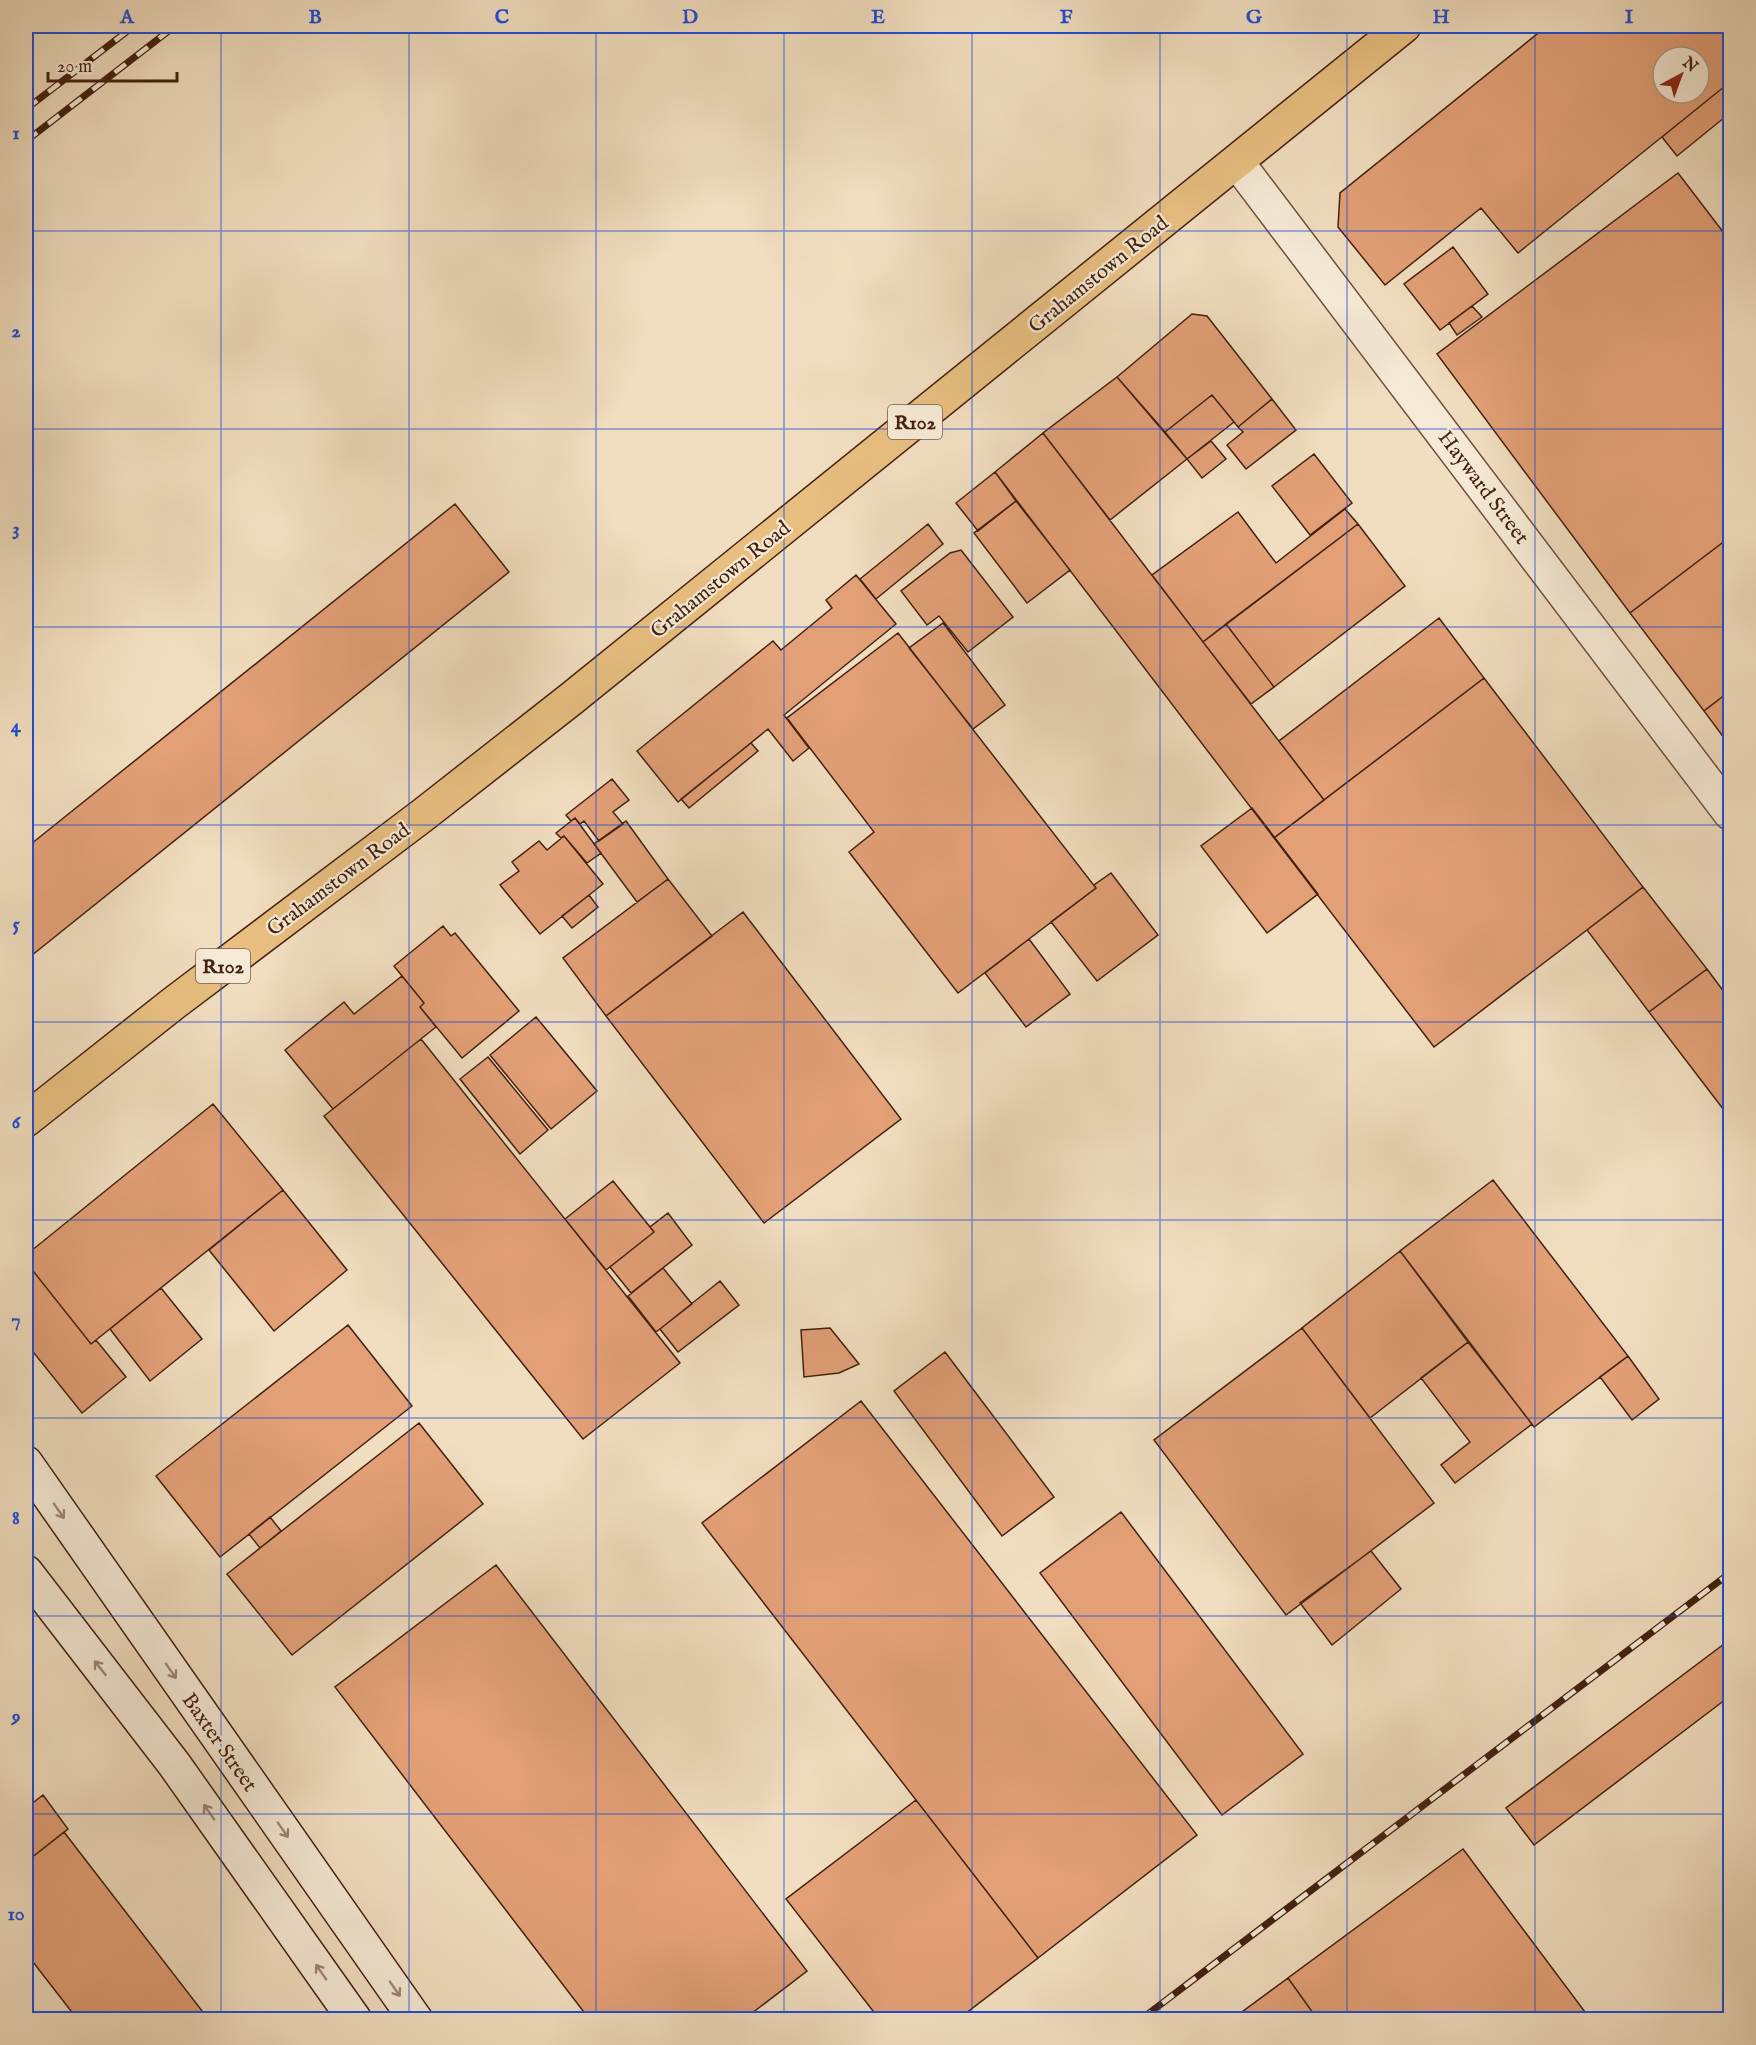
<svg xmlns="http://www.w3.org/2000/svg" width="1756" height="2045" font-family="'IM FELL English',serif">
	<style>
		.building { fill: #e3a077; stroke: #422110; stroke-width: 1.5; fill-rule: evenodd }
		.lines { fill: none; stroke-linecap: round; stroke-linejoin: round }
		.minor-casing { stroke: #6e503c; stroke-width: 36 }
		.secondary-casing { stroke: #422110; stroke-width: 36 }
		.primary-casing { stroke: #422110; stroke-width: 36 }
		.minor { stroke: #f6ead6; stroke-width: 33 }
		.secondary { stroke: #f6ead6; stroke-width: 33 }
		.primary { stroke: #e8bf80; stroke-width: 33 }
		.rail-casing { stroke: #422110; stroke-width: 7 }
		.rail { stroke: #f6ead6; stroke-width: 4.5; stroke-dasharray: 14; stroke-linecap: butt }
		.oneway { stroke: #9c8673 }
		.grid { fill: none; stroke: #1d4ed8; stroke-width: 1.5; stroke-opacity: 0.55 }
		.labels { text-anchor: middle; stroke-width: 4.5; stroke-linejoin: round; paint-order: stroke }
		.shield { fill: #f6ead6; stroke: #785d4b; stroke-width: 1.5 }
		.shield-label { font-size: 20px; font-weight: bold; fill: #422110 }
		.street-label { font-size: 21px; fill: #422110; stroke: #f6ead6 }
		.neatline { fill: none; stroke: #1d4ed8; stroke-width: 2 }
		.grid-label { font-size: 20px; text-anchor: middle; font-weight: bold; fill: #1d4ed8 }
	</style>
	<rect width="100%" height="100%" fill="#f1dec0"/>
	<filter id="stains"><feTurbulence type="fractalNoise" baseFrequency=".00333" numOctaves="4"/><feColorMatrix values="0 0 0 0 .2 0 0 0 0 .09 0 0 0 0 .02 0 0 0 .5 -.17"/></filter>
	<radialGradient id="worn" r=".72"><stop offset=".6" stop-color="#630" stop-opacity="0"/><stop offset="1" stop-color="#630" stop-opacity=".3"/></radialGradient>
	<path class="building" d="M1547 26H1730V82L1518 253 1481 208 1385 285 1338 227 1340 193ZM1663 57H1699V93H1663Z
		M1730 82V113L1677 156 1662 137Z
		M1678 173 1730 241V537L1630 613 1437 354Z
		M1453 247 1488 294 1440 330 1404 284Z
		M1472 306 1482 317 1457 335 1449 323Z
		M1192 314 1207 316 1272 399 1238 427 1212 395 1165 432 1117 377Z
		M1117 377 1187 459 1110 520 1043 433Z
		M1212 395 1234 422 1187 459 1165 432Z
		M1272 399 1296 430 1246 469 1227 445 1243 432 1238 427Z
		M1043 433 1324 800 1274 838 995 472Z
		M1211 441 1226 459 1202 478 1187 459Z
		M1314 454 1352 503 1310 535 1272 486Z
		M995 472 1016 501 978 531 956 503Z
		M1016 501 1070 570 1027 603 974 533Z
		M455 504 509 572 26 960V848Z
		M1345 509 1358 524 1203 642 1152 575 1238 512 1276 563Z
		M928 524 943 544 876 599 860 579Z
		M1358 524 1405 586 1274 687 1226 624Z
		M1730 537V691L1704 711 1630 613Z
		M961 550 1013 617 968 652 939 616 927 625 901 591 950 553Z
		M856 575 896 624 784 715 809 748 793 761 768 729 678 802 637 751 773 641 781 650 832 608 826 600Z
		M1439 618 1484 678 1324 800 1279 741Z
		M943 623 1005 705 973 729 909 648Z
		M1226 624 1274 687 1251 704 1203 642Z
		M898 633 1096 888 958 993 849 852 874 832 787 718Z
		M1484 678 1643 887 1434 1047 1274 838Z
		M1730 691V746L1704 711Z
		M751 743 758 751 689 808 681 799Z
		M612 779 629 800 613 812 623 824 599 841 584 821 580 824 575 818 571 821 566 815Z
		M1252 808 1318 894 1267 933 1201 846Z
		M575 818 601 853 587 863 564 836 561 838 556 833Z
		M626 821 668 879 637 902 594 844Z
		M564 836 603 884 540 934 500 885 519 871 512 862 539 841 547 850Z
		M1111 873 1158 935 1097 981 1051 922 1096 888 1094 885Z
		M668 879 712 936 606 1016 563 958Z
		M1643 887 1707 969 1649 1012 1587 930Z
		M589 895 598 907 572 928 562 916Z
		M743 912 901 1119 764 1223 606 1016Z
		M443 926 451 936 455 933 519 1011 462 1058 420 1007 424 1003 394 966Z
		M1029 939 1070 994 1026 1027 985 973Z
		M1707 969 1730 1000V1118L1649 1012Z
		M402 976 424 1003 420 1007 436 1027 333 1109 285 1050 344 1002 354 1014Z
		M536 1017 597 1091 551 1129 490 1055Z
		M421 1039 680 1363 583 1439 324 1116Z
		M488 1057 548 1130 520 1154 460 1079Z
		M213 1104 283 1190 91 1344 26 1262V1255Z
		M1493 1180 1628 1356 1534 1427 1400 1251Z
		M613 1181 654 1232 606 1270 565 1219Z
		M283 1190 347 1270 274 1331 209 1250Z
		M668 1213 692 1245 631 1293 610 1267 654 1232 650 1227Z
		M1400 1251 1468 1342 1370 1418 1302 1328Z
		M26 1262 91 1344 96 1340 126 1377 82 1413 26 1343Z
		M663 1268 692 1304 656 1332 628 1296Z
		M720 1281 739 1305 678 1352 660 1329Z
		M161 1288 202 1339 150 1381 110 1329Z
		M348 1325 412 1406 220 1557 156 1476Z
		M830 1328 859 1364 839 1373 804 1377 801 1330Z
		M1302 1328 1434 1503 1286 1615 1154 1440Z
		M1468 1342 1532 1424 1455 1483 1441 1465 1470 1442 1421 1378Z
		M945 1352 1054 1497 1002 1536 894 1391Z
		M1628 1356 1659 1399 1632 1420 1600 1377Z
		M861 1401 1197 1835 1038 1958 702 1523Z
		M419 1423 483 1504 292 1655 227 1574Z
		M1121 1512 1303 1754 1222 1815 1040 1573Z
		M270 1517 281 1531 260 1548 249 1534Z
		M1371 1551 1401 1589 1332 1645 1300 1603Z
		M496 1565 807 1971 743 2020H590L335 1687Z
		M1724 1644 1730 1652V1696L1534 1845 1506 1808Z
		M43 1795 68 1829 26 1862V1808Z
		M916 1800 1038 1958 957 2020H880L786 1899Z
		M64 1832 209 2020H78L26 1953V1862Z
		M1463 1849 1591 2020H1318L1288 1978Z
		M1288 1978 1318 2020H1231Z"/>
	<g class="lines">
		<g class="minor-casing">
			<path id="minor" d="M1237 162 1730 813"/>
		</g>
		<g class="secondary-casing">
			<path id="secondary" d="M26 1463 416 2020
				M26 1572 174 1764 355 2020"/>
		</g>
		<g class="primary-casing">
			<path id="primary" d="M26 1120 174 1003 423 815 571 699 1404 26"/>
		</g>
		<use href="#minor" class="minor"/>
		<use href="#secondary" class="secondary"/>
		<use href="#primary" class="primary"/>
		<g class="rail-casing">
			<path id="rail" d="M26 109 134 26
				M26 141 175 26
				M1140 2020 1730 1573"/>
		</g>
		<use href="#rail" class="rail"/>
	</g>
	<defs><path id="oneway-shaft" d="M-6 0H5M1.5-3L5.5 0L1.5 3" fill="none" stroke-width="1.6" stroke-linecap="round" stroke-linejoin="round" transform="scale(1.5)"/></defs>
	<g class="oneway">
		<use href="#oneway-shaft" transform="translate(59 1511) rotate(55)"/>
		<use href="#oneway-shaft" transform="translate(100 1668) rotate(-128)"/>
		<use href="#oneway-shaft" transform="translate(171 1671) rotate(55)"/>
		<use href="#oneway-shaft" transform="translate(209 1812) rotate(-125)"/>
		<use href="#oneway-shaft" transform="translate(283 1830) rotate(55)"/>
		<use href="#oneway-shaft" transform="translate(321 1972) rotate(-125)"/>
		<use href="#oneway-shaft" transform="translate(395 1989) rotate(55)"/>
	</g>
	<path class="grid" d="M221 26V2020M409 26V2020M596 26V2020M784 26V2020M972 26V2020M1160 26V2020M1347 26V2020M1535 26V2020M26 231H1730M26 429H1730M26 627H1730M26 825H1730M26 1022H1730M26 1220H1730M26 1418H1730M26 1616H1730M26 1814H1730"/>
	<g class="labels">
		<g class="shield">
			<rect x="888" y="405" width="54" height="34" rx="4.5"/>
			<rect x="196" y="949" width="54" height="34" rx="4.5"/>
		</g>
		<g class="shield-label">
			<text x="915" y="429">R102</text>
			<text x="223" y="973">R102</text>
		</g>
		<g class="street-label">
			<text transform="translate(1098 274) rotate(-39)" y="7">Grahamstown Road</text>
			<text transform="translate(1484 487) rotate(53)" y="7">Hayward Street</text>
			<text transform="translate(720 579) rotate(-39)" y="7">Grahamstown Road</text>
			<text transform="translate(338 879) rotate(-37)" y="7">Grahamstown Road</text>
			<text transform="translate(220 1742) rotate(55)" y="7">Baxter Street</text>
		</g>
	</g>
	<rect width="1756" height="2045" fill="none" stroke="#f1dec0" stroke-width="66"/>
	<g transform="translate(1681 75) rotate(41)"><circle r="28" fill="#f6ead6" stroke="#ae9a87" stroke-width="1.5"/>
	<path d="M0-4.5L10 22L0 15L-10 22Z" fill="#8f2418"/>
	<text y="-9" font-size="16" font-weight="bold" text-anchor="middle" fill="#422110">N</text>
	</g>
	<path d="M48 72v9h129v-9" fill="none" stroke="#422110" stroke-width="3"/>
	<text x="57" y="72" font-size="18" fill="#422110" stroke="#f6ead6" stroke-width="4.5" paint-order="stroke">20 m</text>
	<rect x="33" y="33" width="1690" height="1979" class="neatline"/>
	<g class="grid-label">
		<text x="127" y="23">A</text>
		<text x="315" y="23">B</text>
		<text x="502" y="23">C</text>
		<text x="690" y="23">D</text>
		<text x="878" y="23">E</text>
		<text x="1066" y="23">F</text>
		<text x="1254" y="23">G</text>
		<text x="1441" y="23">H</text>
		<text x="1629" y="23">I</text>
		<text x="16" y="139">1</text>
		<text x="16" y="337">2</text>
		<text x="16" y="535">3</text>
		<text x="16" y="732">4</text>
		<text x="16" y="930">5</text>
		<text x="16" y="1128">6</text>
		<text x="16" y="1326">7</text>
		<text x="16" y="1524">8</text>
		<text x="16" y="1722">9</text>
		<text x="16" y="1920">10</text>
	</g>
	<rect width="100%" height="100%" filter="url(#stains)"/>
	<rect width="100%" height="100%" fill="url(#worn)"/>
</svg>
